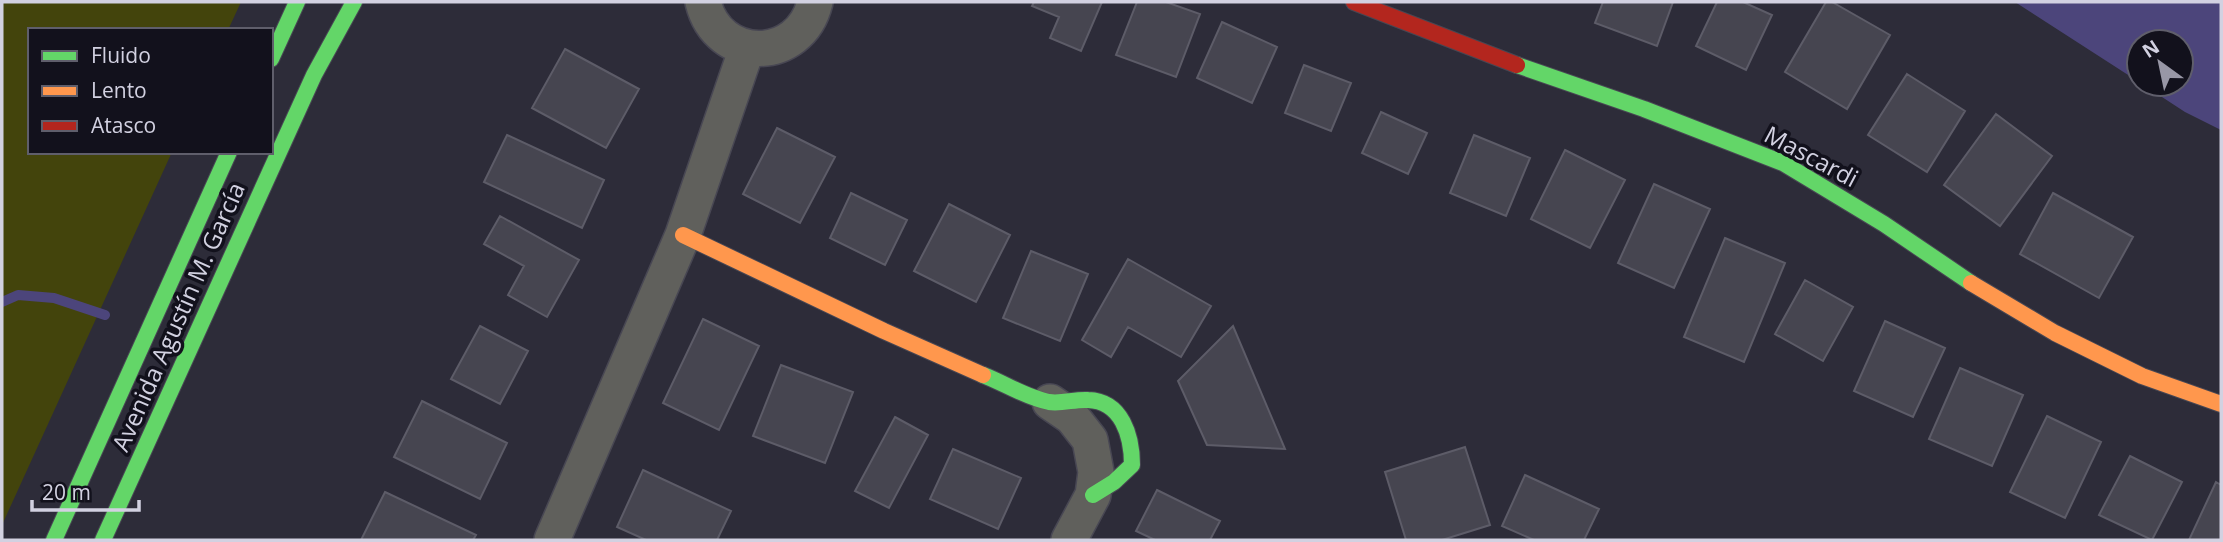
<svg xmlns="http://www.w3.org/2000/svg" width="2223" height="542" font-family="'Open Sans',sans-serif">
	<style>
		.green { fill: #43440c }
		.water { fill: #4c457b }
		.lines { fill: none; stroke-linecap: round; stroke-linejoin: round }
		.stream { stroke: #4c457b; stroke-width: 10 }
		.building { fill: #464550; stroke: #5d5c68; stroke-width: 2 }
		.street-casing { stroke: #484753; stroke-width: 38 }
		.fast-casing { stroke: #484753; stroke-width: 18 }
		.slow-casing { stroke: #484753; stroke-width: 18 }
		.jam-casing { stroke: #484753; stroke-width: 18 }
		.street { stroke: #60605c; stroke-width: 35 }
		.fast { stroke: #63d668; stroke-width: 16 }
		.slow { stroke: #ff974d; stroke-width: 16 }
		.jam { stroke: #b3261e; stroke-width: 16 }
		.labels { text-anchor: middle; stroke-width: 7; stroke-linejoin: round; paint-order: stroke }
		.street-label { font-size: 24px; fill: #d2d1e1; stroke: #12111c }
	</style>
	<rect width="100%" height="100%" fill="#2d2c39"/>
	<path class="green" d="M2 2H241L228 30H30V152H172L2 525Z"/>
	<path class="water" d="M2015 2H2221V130L2185 112 2142 84H2181V42H2139V82Z"/>
	<g class="lines">
		<path class="stream" d="M2 302 18 295 54 298 105 315"/>
	</g>
	<path class="building" d="M1034 2H1102L1081 51 1050 38 1059 17 1032 6Z
		M1137 2H1166L1200 14 1176 77 1116 55Z
		M1603 2H1673L1657 46 1595 23Z
		M1717 2H1743L1772 15 1746 70 1696 46Z
		M1826 2H1832L1890 35 1847 109 1785 72Z
		M1222 22 1277 47 1252 103 1197 78Z
		M565 49 639 89 606 148 532 108Z
		M1304 65 1351 83 1331 131 1285 113Z
		M1907 74 1965 111 1927 172 1868 135Z
		M1381 112 1427 133 1408 174 1362 153Z
		M1996 114 2052 156 2000 226 1944 185Z
		M777 128 835 157 800 223 743 194Z
		M507 135 604 180 582 228 484 182Z
		M1474 135 1530 158 1506 216 1450 193Z
		M1565 150 1625 180 1590 248 1531 219Z
		M1654 184 1710 209 1674 288 1618 263Z
		M851 193 907 220 885 265 830 238Z
		M2053 193 2133 237 2099 298 2020 254Z
		M949 204 1010 235 976 302 914 271Z
		M500 216 579 260 547 317 508 295 524 266 484 244Z
		M1725 238 1785 263 1744 362 1684 337Z
		M1031 251 1088 274 1060 341 1003 318Z
		M1128 259 1211 306 1181 357 1128 327 1111 357 1082 340Z
		M1805 280 1853 307 1823 361 1775 334Z
		M703 319 759 346 719 430 663 403Z
		M1885 321 1945 348 1913 417 1854 391Z
		M480 326 528 351 500 404 451 379Z
		M1233 326 1285 449 1207 445 1178 381Z
		M781 365 853 392 825 463 753 436Z
		M1960 368 2023 395 1992 466 1929 439Z
		M422 401 507 443 480 499 394 457Z
		M2047 416 2101 442 2065 518 2010 492Z
		M895 417 928 435 889 508 855 491Z
		M1465 447 1490 525 1442 540H1406L1385 472Z
		M953 449 1021 478 998 529 930 499Z
		M2130 456 2182 482 2152 540 2099 515Z
		M643 470 731 511 717 540H646L617 527Z
		M1525 475 1599 509 1584 540H1534L1502 526Z
		M2216 482 2221 485V540H2189Z
		M1157 490 1220 521 1210 540H1155L1136 531Z
		M385 492 476 535 473 540H361Z"/>
	<g class="lines">
		<g class="street-casing">
			<path id="street" d="M703 2C718 64 800 64 815 2
				M1050 402 1072 417 1090 440 1096 472 1093 495 1069 540
				M552 540 683 235 747 48"/>
		</g>
		<g class="fast-casing">
			<path id="fast" d="M271 59 297 2
				M1517 65 1644 109 1783 163 1884 224 1971 283
				M983 375C1004 383 1027 398 1049 402 1062 404 1075 399 1088 400 1122 401 1132 436 1132 465L1114 482 1093 495
				M54 540 229 152
				M103 540 314 75 354 2"/>
		</g>
		<g class="slow-casing">
			<path id="slow" d="M683 235 884 331 983 375
				M1971 283 2055 333 2142 376 2221 404"/>
		</g>
		<g class="jam-casing">
			<path id="jam" d="M1354 2 1517 65"/>
		</g>
		<use href="#street" class="street"/>
		<use href="#fast" class="fast"/>
		<use href="#slow" class="slow"/>
		<use href="#jam" class="jam"/>
	</g>
	<g class="labels">
		<g class="street-label">
			<text transform="translate(1811 157) rotate(28)" y="8">Mascardi</text>
			<text transform="translate(179 317) rotate(-66)" y="8">Avenida Agustín M. García</text>
		</g>
	</g>
	<rect width="2223" height="542" fill="none" stroke="#d2d1e1" stroke-width="7"/>
	<rect x="28" y="28" width="245" height="126" fill="#12111c" stroke="#5f5e6b" stroke-width="2"/>
	<rect x="42" y="51" width="35" height="10" fill="#63d668" stroke="#5f5e6b" stroke-width="2"/>
	<text x="91" y="63" font-size="21" fill="#d2d1e1">Fluido</text>
	<rect x="42" y="86" width="35" height="10" fill="#ff974d" stroke="#5f5e6b" stroke-width="2"/>
	<text x="91" y="98" font-size="21" fill="#d2d1e1">Lento</text>
	<rect x="42" y="121" width="35" height="10" fill="#b3261e" stroke="#5f5e6b" stroke-width="2"/>
	<text x="91" y="133" font-size="21" fill="#d2d1e1">Atasco</text>
	<g transform="translate(2160 63) rotate(327)"><circle r="33" fill="#12111c" stroke="#5f5e6b" stroke-width="2"/>
	<path d="M0-5L12 26L0 18L-12 26Z" fill="#9897a6"/>
	<text y="-10" font-size="19" font-weight="bold" text-anchor="middle" fill="#d2d1e1">N</text>
	</g>
	<path d="M32 500v10h107v-10" fill="none" stroke="#d2d1e1" stroke-width="3.5"/>
	<text x="42" y="500" font-size="21" fill="#d2d1e1" stroke="#12111c" stroke-width="5" paint-order="stroke">20 m</text>
</svg>
